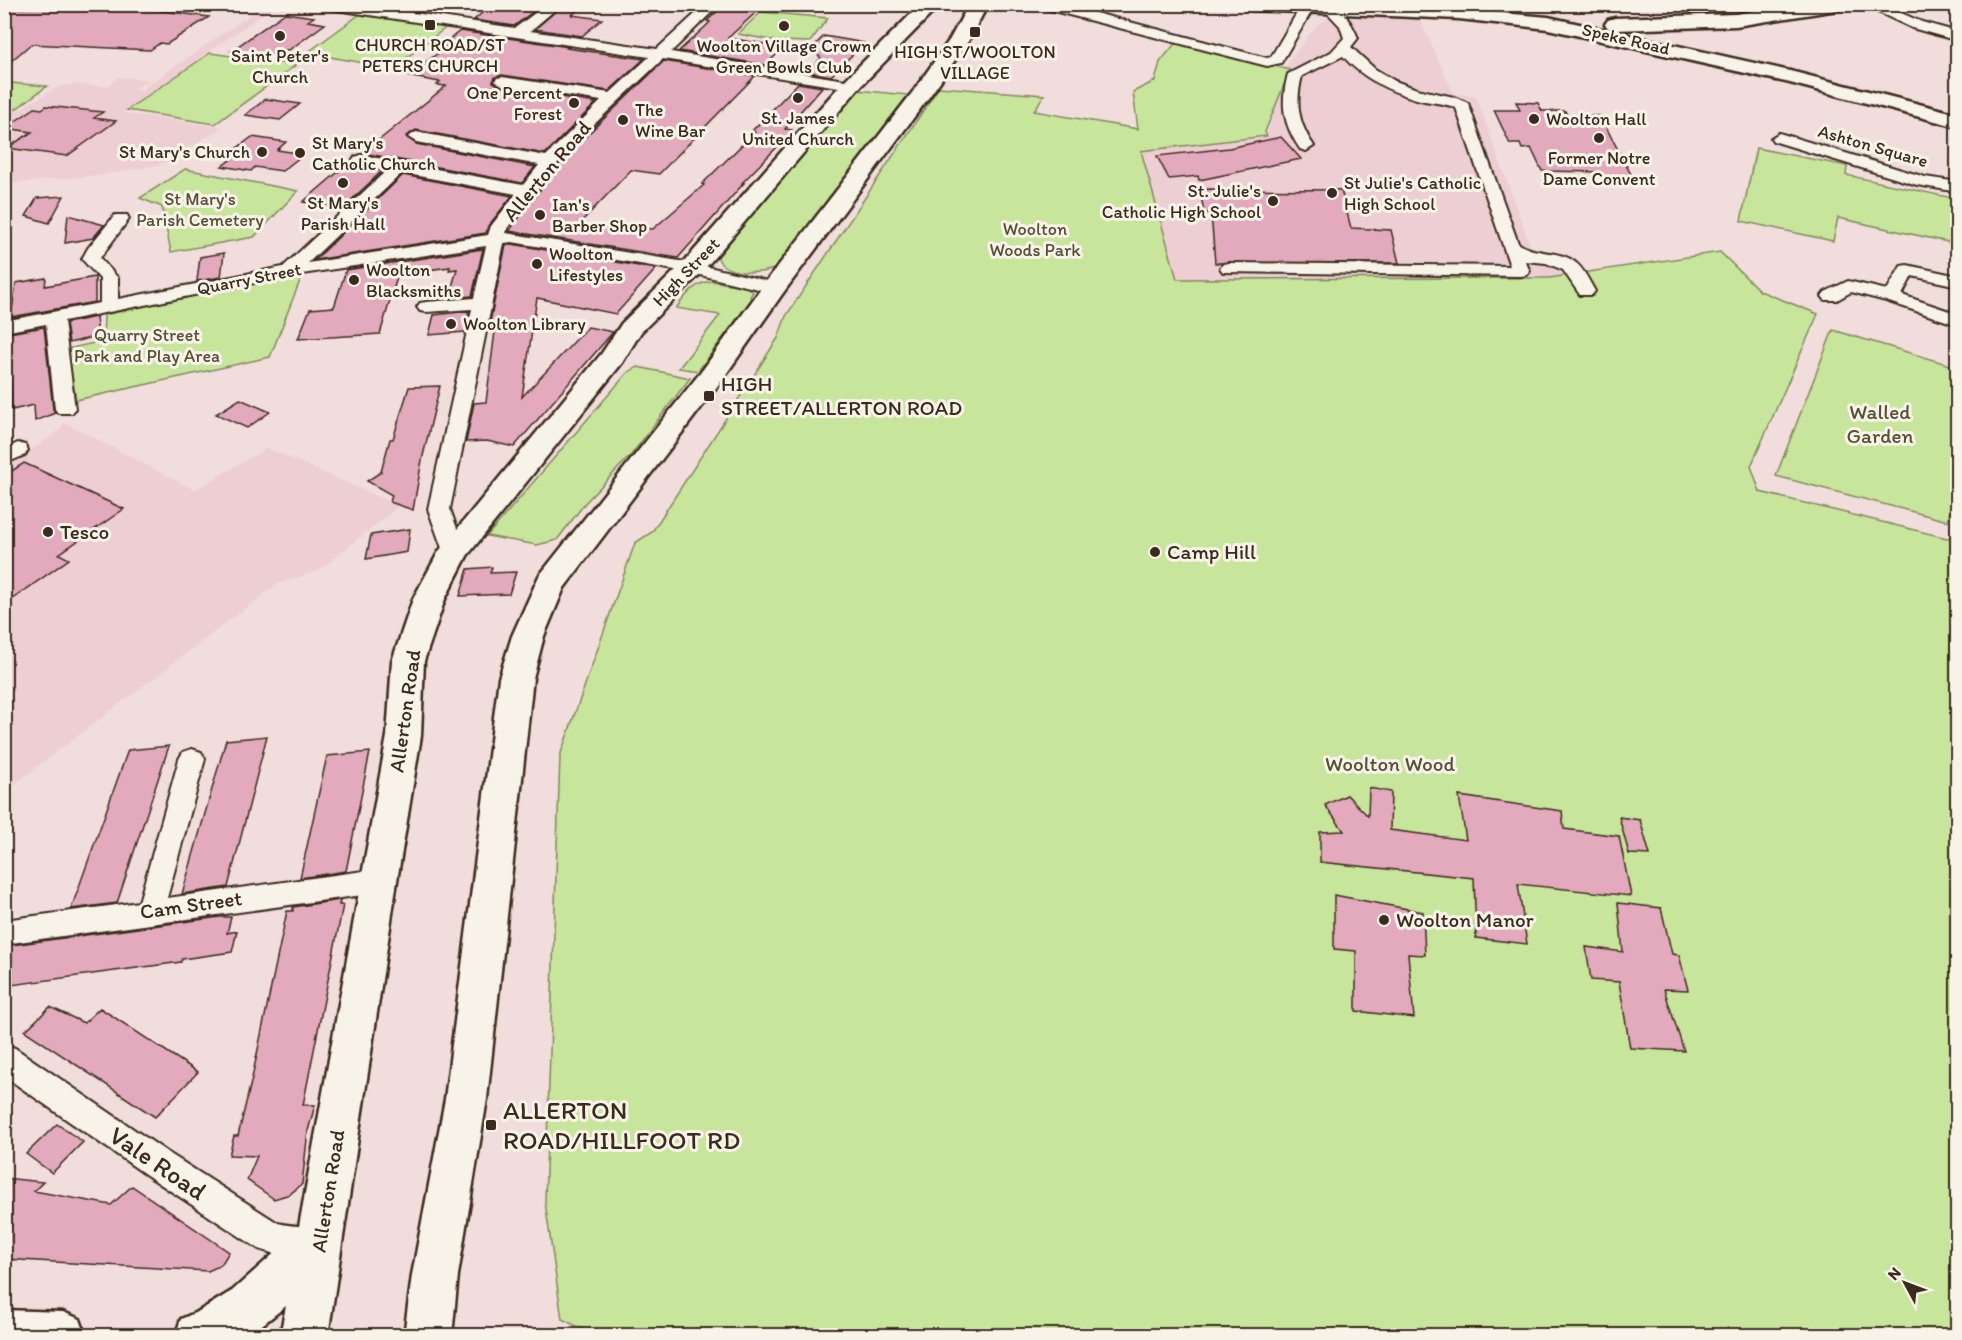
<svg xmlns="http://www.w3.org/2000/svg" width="1962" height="1340" font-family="Itim,sans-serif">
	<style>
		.built { fill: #edced2 }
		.green { fill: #c8e59c; stroke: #82885d; stroke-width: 1.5 }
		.building { fill: #e3aabd; stroke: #3b2a1e; stroke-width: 1.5 }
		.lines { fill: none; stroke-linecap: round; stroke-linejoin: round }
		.street-casing { stroke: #3b2a1e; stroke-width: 4 }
		.secondary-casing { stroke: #3b2a1e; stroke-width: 5 }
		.highway-casing { stroke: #3b2a1e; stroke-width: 5 }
		.street { fill: #f7f3e8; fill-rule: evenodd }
		.secondary { fill: #f7f3e8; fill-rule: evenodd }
		.highway { fill: #f7f3e8; fill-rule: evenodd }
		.poi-dot { fill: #3b2a1e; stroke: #f7f3e8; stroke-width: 2 }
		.labels { text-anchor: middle; stroke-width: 6; stroke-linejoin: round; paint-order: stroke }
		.far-street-label { font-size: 18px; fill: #3b2a1e; stroke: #f7f3e8 }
		.far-poi-label { font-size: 18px; fill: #3b2a1e; stroke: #f7f3e8; text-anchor: start }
		.far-park-label { font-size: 18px; fill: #574f37; stroke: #f7f3e8 }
		.street-label { font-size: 21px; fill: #3b2a1e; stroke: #f7f3e8 }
		.poi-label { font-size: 21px; fill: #3b2a1e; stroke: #f7f3e8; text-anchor: start }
		.park-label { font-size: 21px; fill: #574f37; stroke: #f7f3e8 }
		.near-poi-label { font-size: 26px; fill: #3b2a1e; stroke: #f7f3e8; text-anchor: start }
		.near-street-label { font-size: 26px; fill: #3b2a1e; stroke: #f7f3e8 }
	</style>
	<rect width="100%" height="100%" fill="#f1dddb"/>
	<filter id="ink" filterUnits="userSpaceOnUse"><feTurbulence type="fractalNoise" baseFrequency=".0167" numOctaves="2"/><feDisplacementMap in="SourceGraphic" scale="12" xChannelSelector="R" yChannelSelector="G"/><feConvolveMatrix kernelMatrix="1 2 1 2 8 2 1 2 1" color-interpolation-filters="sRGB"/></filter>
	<g filter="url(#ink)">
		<path class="built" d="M264 5 274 6 122 113 223 127 159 165 102 175 5 184 4 118 59 87 76 84 107 87 119 77 150 80 131 89 141 90Z
			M1329 18H1419L1454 94 1476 96 1531 248 1578 260 1598 289 1177 279 1141 151 1267 136 1287 65 1309 35 1320 23Z
			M65 423 195 490 267 448 399 506 318 571 277 584 5 791V467L55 434Z"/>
		<path class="green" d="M363 12 448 26 393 68 307 53Z
			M761 12 828 18 810 42 776 41 738 34Z
			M1178 40 1290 70 1265 132 1267 136 1141 151 1177 279 1549 278 1720 252 1760 291 1818 314 1751 466 1760 492 1947 538 1957 537V1335H595L562 1319 545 1202 560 756 635 543 652 532 778 338 786 316 939 87 1044 95 1034 111 1138 129 1133 92 1155 81 1160 62Z
			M210 53 296 65 215 124 127 110Z
			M10 83 47 86 5 117V87Z
			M856 90 908 95 776 268C762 275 721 275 718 257L786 171Z
			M1756 148 1847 166 1846 175 1957 199V244L1838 218 1833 241 1741 221Z
			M185 169 298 191 254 237 171 252 162 207 140 198Z
			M303 273 270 357 76 400 67 349 103 341 104 315Z
			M712 281 747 287 753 292 750 297 753 298 698 371 679 368 720 315 676 308C687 294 694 283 712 281Z
			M1833 330 1957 367V478L1948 521 1776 476Z
			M638 367 690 378 631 455 585 503 557 540 537 545 487 536 628 372Z"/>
		<path class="building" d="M30 4 140 8 209 17 167 44 160 43 150 50 31 44 4 67V12L15 7 25 8Z
			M492 4H543L514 26 474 20Z
			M564 4H585L572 15 602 19 582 36 535 29Z
			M725 4H765L728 38 784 47 766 65 679 51 705 27 710 22 707 21Z
			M285 13 314 17 308 21 325 24 289 50 279 49 269 56 231 51Z
			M460 31 569 47 567 48 644 59 609 91 502 75 495 77 493 82 502 87 596 103 545 154 416 130 406 136 416 144 535 167 522 183 363 153 446 86 437 85 440 82 407 76 449 45 443 44Z
			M824 36 848 40 864 43 831 76 808 72 821 58 811 49Z
			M664 61 755 76 659 174 631 170 579 224 631 233 636 227 653 229 704 185 702 184 755 132 752 131 798 83 822 87 785 129 792 130 780 144 742 183H744L678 258 509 231 558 166 587 135Z
			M266 99 300 104 280 120 245 115Z
			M1516 102 1538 103 1542 111H1565L1567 115 1600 116 1634 180H1605L1601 172 1542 171 1531 148 1522 149 1520 144H1510L1494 110H1520Z
			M46 106 103 112 94 118 116 121 67 156 7 148 32 132 5 128 35 108 42 109Z
			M252 137 286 142 277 150 304 154 282 171 255 167 251 171 222 166 233 158 225 157Z
			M1281 137 1301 159 1199 180 1198 176 1169 179 1157 156 1229 148Z
			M351 161 355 165 382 171 343 208 303 202Z
			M403 175 512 196 489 225 486 233 315 260Z
			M1200 189 1341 190 1351 228 1391 230 1399 263H1215L1211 213H1204Z
			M64 196 49 223 26 216 37 198Z
			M68 215 104 225 93 238 65 243Z
			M512 244 656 269 616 314 537 298 522 397 588 327 613 332 514 447 487 441 466 442 474 403 486 402 495 331H488L506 245Z
			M483 249 472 296 449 298 457 269 449 270 450 267 398 274 380 334 298 339 310 309 334 307 346 270Z
			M224 253 221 277 197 281 200 257Z
			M95 277V302L11 317 16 283 46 278 45 286Z
			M469 311 465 332 429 335 434 315Z
			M96 317 98 336 69 343 66 323Z
			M44 327 53 409 55 413 35 421 34 405 12 410 9 356H6L9 333Z
			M440 386 422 460 413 510 390 502 392 495 367 481 381 472 390 439H393L409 387Z
			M240 399 270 412 247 428 216 414Z
			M24 463 124 509 59 554 69 559 4 605V476Z
			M410 529 407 552 366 559 371 535Z
			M492 567 490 573 516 572 509 594 460 596 468 569Z
			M267 736 228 887 182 894 226 740Z
			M169 746 117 903 71 909 128 750Z
			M370 752 346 871 300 878 327 756Z
			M1369 788 1391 792 1390 830 1466 840 1459 796 1562 811 1564 829 1619 836 1631 896 1518 884 1527 944 1476 938 1474 878 1320 862V832L1344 831 1325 805 1347 795 1368 816Z
			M1619 817 1640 820 1650 855 1629 854Z
			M1334 895 1423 912 1425 955 1408 954 1414 1018 1356 1011V951L1334 949Z
			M340 900 339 905H343L303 1105H315L308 1131 302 1184 290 1194 274 1199 247 1180 257 1156 229 1155 234 1136H238L252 1078 287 911H293V907Z
			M1618 903 1661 908 1672 954 1679 955 1688 990 1664 989 1684 1051 1630 1048 1619 982 1591 980 1586 947 1623 952Z
			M220 917H231L227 933 237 931 232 952 182 959 181 962 4 986V946Z
			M50 1007 84 1023 100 1008 198 1072 155 1117 25 1031Z
			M57 1124 83 1142 52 1173 26 1154Z
			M4 1178 43 1182 34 1191 111 1205 132 1186 229 1252 221 1265 208 1271 4 1259Z"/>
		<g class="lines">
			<g class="street-casing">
				<path id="street" d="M317 4H354L515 28 547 4H562L530 31 657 49 706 4H720L671 52 851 81 858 85 851 89 663 59 585 133 556 165 508 227 506 233 692 263 780 284 783 288 780 292 774 293 692 273 512 242 504 243 450 509 465 551 462 556 454 559 446 556 443 551 428 509 472 309 426 312 420 311 417 307 420 303 426 302 474 298 486 246 289 276 64 321 75 409 72 413H58L55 409 46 324 4 332V321L100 303V279L82 259 88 248 115 215H127L129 219 100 258 118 278V299L283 267 387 170 355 163 353 160 355 157 361 155 523 185 539 165 416 142 408 137 416 132 546 156 601 101 502 85 495 81 497 78 502 77 610 93 649 57 323 8ZM402 173 516 194 491 226 488 235 308 263Z
					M1037 4H1061L1267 58 1271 57 1301 6 1306 5 1313 9 1281 63 1267 66 1038 7Z
					M1861 4H1880L1922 22 1958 32V41L1912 28Z
					M1332 6C1345 10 1353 26 1358 38L1351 47 1375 69 1395 81 1417 89 1454 97 1468 103 1518 243C1535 256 1560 249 1576 263 1584 269 1590 283 1595 291L1592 295H1580L1563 270 1546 263 1525 261 1530 271 1527 275 1521 276 1223 272 1220 268 1223 264 1229 263 1510 266 1456 108C1445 103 1432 103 1420 100 1391 92 1363 79 1343 56L1302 76C1295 103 1298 123 1314 146L1306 151 1300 149C1283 124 1280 104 1288 74L1331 52 1344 38 1340 26 1325 10Z
					M1779 133 1925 177 1958 182V192L1917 185 1773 141 1771 138Z
					M1907 265 1958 276V286L1912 276 1902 295 1958 314V325L1886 301 1851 292 1837 300H1825L1822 296 1825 292 1848 281 1887 290 1901 266Z
					M18 443 25 445 28 450 25 455 4 464V449Z
					M192 749 201 752 205 759 167 898 378 869 388 873 392 881 388 889 378 893 4 944V920L139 902 179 759 183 752Z
					M4 1044 15 1048 167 1152 278 1223C296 1228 314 1224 331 1231L335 1243 331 1255 319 1259 295 1260 259 1249 145 1174 4 1076Z"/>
			</g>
			<g class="secondary-casing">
				<path id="secondary" d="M921 4H941L858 89 701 273 641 332 622 363 467 556 445 599 424 661 421 736 397 881 328 1336H280L286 1306 248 1336H175L181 1319 199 1311 232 1291 298 1232 387 736 392 661 413 599 439 551 602 353 622 323 683 263 844 81Z
					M969 4H988L969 40 929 97 783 293 722 380 564 588 544 636 533 678 487 1099 458 1275 452 1336H404L412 1275 445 1099 499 678 512 636 539 576 704 368 765 283 915 89 950 39Z
					M1242 4 1424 6 1548 17 1790 71 1958 114V127L1790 83 1548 29 1459 19 1251 10 1244 8Z
					M1798 4H1846L1844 8 1837 10 1736 26 1615 30 1608 28 1605 24 1608 20 1615 18 1736 14Z"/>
			</g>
			<g class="highway-casing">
				<path id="highway" d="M4 1310 63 1312 80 1319 86 1336H4Z"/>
			</g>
			<use href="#street" class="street"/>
			<use href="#secondary" class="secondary"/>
			<use href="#highway" class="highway"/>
		</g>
	</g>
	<g class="poi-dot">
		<rect x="424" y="19" width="12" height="12" rx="3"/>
		<circle cx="784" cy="26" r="6"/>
		<rect x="969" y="26" width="12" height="12" rx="3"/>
		<circle cx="280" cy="36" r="6"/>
		<circle cx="798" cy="98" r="6"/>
		<circle cx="574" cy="103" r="6"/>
		<circle cx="1534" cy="119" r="6"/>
		<circle cx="623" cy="120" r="6"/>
		<circle cx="1599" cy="138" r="6"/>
		<circle cx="262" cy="152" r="6"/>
		<circle cx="300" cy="153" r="6"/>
		<circle cx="343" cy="183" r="6"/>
		<circle cx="1332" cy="193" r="6"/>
		<circle cx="1273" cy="201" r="6"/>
		<circle cx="540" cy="215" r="6"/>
		<circle cx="537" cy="264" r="6"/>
		<circle cx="354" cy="280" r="6"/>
		<circle cx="451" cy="324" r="6"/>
		<rect x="703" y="390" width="12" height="12" rx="3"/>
		<circle cx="48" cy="532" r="6"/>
		<circle cx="1155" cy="552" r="6"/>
		<circle cx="1384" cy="920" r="6"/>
		<rect x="485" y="1119" width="12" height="12" rx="3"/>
	</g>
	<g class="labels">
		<g class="far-street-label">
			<text transform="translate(1626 39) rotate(13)" y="6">Speke Road</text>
			<text transform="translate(1873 146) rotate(16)" y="6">Ashton Square</text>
			<text transform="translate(686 272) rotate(-46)" y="6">High Street</text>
			<text transform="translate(249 279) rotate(-11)" y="6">Quarry Street</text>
		</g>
		<g class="far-poi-label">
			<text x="430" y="51" text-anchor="middle">CHURCH ROAD/ST<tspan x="430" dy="21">PETERS CHURCH</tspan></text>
			<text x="784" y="52" text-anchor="middle">Woolton Village Crown<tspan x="784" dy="21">Green Bowls Club</tspan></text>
			<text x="975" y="58" text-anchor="middle">HIGH ST/WOOLTON<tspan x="975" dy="21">VILLAGE</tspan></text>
			<text x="280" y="62" text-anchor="middle">Saint Peter's<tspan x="280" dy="21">Church</tspan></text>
			<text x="562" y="99" text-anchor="end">One Percent<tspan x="562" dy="21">Forest</tspan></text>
			<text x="635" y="116">The<tspan x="635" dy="21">Wine Bar</tspan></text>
			<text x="798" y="124" text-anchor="middle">St. James<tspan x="798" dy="21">United Church</tspan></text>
			<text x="1546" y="125">Woolton Hall</text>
			<text x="312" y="149">St Mary's<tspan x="312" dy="21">Catholic Church</tspan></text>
			<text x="250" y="158" text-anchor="end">St Mary's Church</text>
			<text x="1599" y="164" text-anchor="middle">Former Notre<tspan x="1599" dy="21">Dame Convent</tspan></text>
			<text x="1344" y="189">St Julie's Catholic<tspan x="1344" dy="21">High School</tspan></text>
			<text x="1261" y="197" text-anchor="end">St. Julie's<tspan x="1261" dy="21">Catholic High School</tspan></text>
			<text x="343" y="209" text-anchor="middle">St Mary's<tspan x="343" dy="21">Parish Hall</tspan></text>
			<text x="552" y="211">Ian's<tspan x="552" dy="21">Barber Shop</tspan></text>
			<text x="549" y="260">Woolton<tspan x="549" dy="21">Lifestyles</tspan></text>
			<text x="366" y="276">Woolton<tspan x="366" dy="21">Blacksmiths</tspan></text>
			<text x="463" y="330">Woolton Library</text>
		</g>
		<g class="far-park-label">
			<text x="200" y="205">St Mary's<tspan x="200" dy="21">Parish Cemetery</tspan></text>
			<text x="1035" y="235">Woolton<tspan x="1035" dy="21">Woods Park</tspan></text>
			<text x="147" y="341">Quarry Street<tspan x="147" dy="21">Park and Play Area</tspan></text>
		</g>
		<g class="street-label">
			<text transform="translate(547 171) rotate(-50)" y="7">Allerton Road</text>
			<text transform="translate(405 711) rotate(-82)" y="7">Allerton Road</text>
			<text transform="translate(191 905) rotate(-8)" y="7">Cam Street</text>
			<text transform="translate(328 1191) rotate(-81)" y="7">Allerton Road</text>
		</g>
		<g class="poi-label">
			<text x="721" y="391">HIGH<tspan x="721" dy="24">STREET/ALLERTON ROAD</tspan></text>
			<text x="60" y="539">Tesco</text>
			<text x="1167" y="559">Camp Hill</text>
			<text x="1396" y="927">Woolton Manor</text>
		</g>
		<g class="park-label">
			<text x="1880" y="419">Walled<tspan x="1880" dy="24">Garden</tspan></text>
			<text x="1390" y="771">Woolton Wood</text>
		</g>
		<g class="near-poi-label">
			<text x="503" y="1119">ALLERTON<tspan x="503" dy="30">ROAD/HILLFOOT RD</tspan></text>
		</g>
		<g class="near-street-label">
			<text transform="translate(158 1163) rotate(34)" y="9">Vale Road</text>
		</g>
	</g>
	<rect width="1962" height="1340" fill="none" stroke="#f7f3e8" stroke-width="24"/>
	<rect x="12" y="12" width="1938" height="1316" fill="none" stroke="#3b2a1e" stroke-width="2" filter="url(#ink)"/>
	<g transform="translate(1905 1283) rotate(311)" stroke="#f7f3e8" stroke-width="4.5" paint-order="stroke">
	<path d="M0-4.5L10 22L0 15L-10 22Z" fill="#3b2a1e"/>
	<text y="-9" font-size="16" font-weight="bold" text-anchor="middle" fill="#3b2a1e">N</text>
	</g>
</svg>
